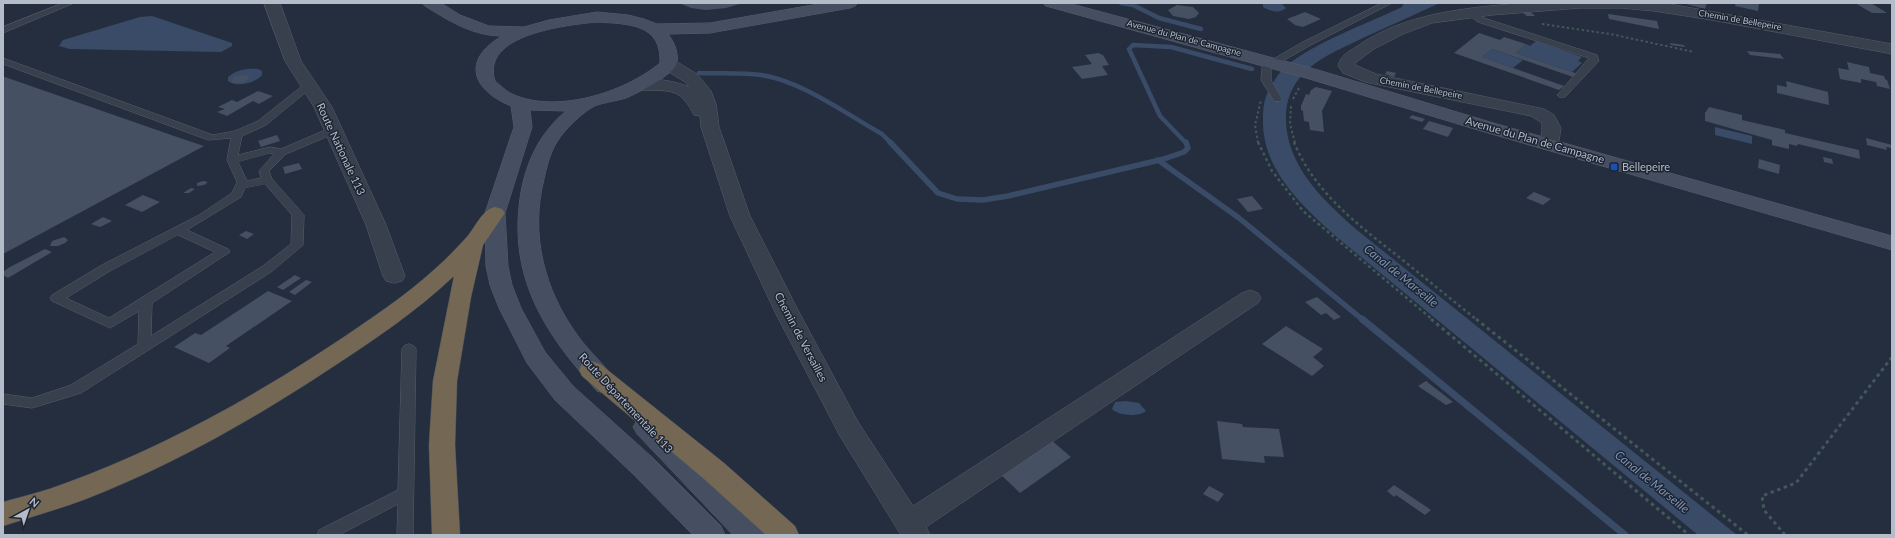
<svg xmlns="http://www.w3.org/2000/svg" width="1895" height="538" font-family="Lato,sans-serif">
	<style>
		.water { fill: #394b67 }
		.lines { fill: none; stroke-linecap: round; stroke-linejoin: round }
		.stream-far2 { stroke: #394b67; stroke-width: 4.5 }
		.stream-far1 { stroke: #394b67; stroke-width: 5.5 }
		.stream { stroke: #394b67; stroke-width: 7 }
		.building { fill: #455062 }
		.lane-casing { stroke: #565e6c; stroke-width: 1 }
		.street-casing { stroke: #565e6c; stroke-width: 1 }
		.secondary-casing { stroke: #565e6c; stroke-width: 1 }
		.highway-casing { stroke: #434b59; stroke-width: 1 }
		.path-far2 { stroke: #415759; stroke-width: 2; stroke-dasharray: 2.5 2.5; stroke-linecap: butt }
		.path-far1 { stroke: #415759; stroke-width: 2.5; stroke-dasharray: 3 3; stroke-linecap: butt }
		.path { stroke: #415759; stroke-width: 3; stroke-dasharray: 3.5 3.5; stroke-linecap: butt }
		.lane { fill: #38404e; fill-rule: evenodd }
		.street { fill: #38404e; fill-rule: evenodd }
		.secondary { fill: #464f61; fill-rule: evenodd }
		.highway { fill: #746855; fill-rule: evenodd }
		.transit-dot { fill: #1a4fb4; stroke: #1d2533; stroke-width: 1.5 }
		.labels { text-anchor: middle; stroke-width: 3; stroke-linejoin: round; paint-order: stroke }
		.far-street-label { font-size: 9px; fill: #b4bbc9; stroke: #1d2533 }
		.street-label { font-size: 11px; fill: #b4bbc9; stroke: #1d2533 }
		.poi-label { font-size: 11px; fill: #b4bbc9; stroke: #1d2533; text-anchor: start }
		.water-label { font-size: 12px; font-style: italic; fill: #7c91b1; stroke: #1d2533 }
	</style>
	<rect width="100%" height="100%" fill="#242e3e"/>
	<path class="water" d="M1263 3H1281L1286 8C1280 14 1270 11 1263 7Z
		M1404 3H1440C1415 14 1390 26 1365 37 1345 47 1321 56 1305 72 1291 86 1285 102 1286 122 1288 168 1325 202 1357 230L1737 535H1698L1338 238C1303 207 1262 170 1263 120 1263 108 1264 98 1270 88 1275 80 1279 72 1286 66 1316 42 1366 24 1402 7Z
		M152 16 232 43V46L221 52 70 49 59 46 63 40 140 17Z
		M1536 41 1582 57 1578 61 1582 63 1572 72 1516 53 1526 44 1530 46Z
		M1492 49 1523 60 1513 68 1482 57Z
		M258 69 262 71V75C255 83 237 88 228 81V77C236 70 247 68 258 69Z
		M1715 127 1752 136V144L1715 135Z
		M1126 401 1139 403 1146 411C1139 417 1118 416 1112 409L1115 402Z"/>
	<g class="lines">
		<path class="stream-far2" d="M1121 3 1133 5 1159 18 1201 29
			M699 73C719 74 741 72 761 75 802 81 846 114 882 134L891 143
			M1186 143 1160 116 1129 49 1133 45 1171 47 1252 69"/>
		<path class="stream-far1" d="M890 142 938 193 957 199 983 200 1008 196 1164 159 1184 152 1188 148 1186 142
			M1158 160 1239 218 1363 320"/>
		<path class="stream" d="M1362 319 1625 535"/>
	</g>
	<path class="building" d="M679 3H743L726 8 706 10 691 8Z
		M1682 3H1707L1705 9Z
		M1736 3H1759L1758 11 1735 6Z
		M1855 3H1871L1887 13H1872Z
		M1177 5 1193 7 1199 13 1196 17 1189 19 1173 16 1168 10Z
		M1527 10 1533 14 1535 16H1527L1520 11Z
		M1305 12 1321 19 1303 27 1295 25 1287 19Z
		M1608 14 1657 21 1659 29 1609 19Z
		M1479 33 1500 40 1504 37 1526 44 1516 53 1578 74 1573 77 1492 49 1482 57 1564 86 1559 90 1454 53Z
		M1670 43 1684 45 1685 47 1671 45Z
		M1747 51 1780 54 1784 59 1750 55Z
		M1098 53 1103 55 1109 65 1102 66 1108 75 1082 79 1072 67 1092 64 1085 55Z
		M1847 62 1869 67 1870 73 1884 76 1885 79 1887 80 1890 89 1877 86 1876 82 1861 79V83L1840 79 1838 68 1849 70Z
		M1387 71 1396 73 1394 77 1385 74Z
		M246 75 250 77 245 82 236 83 231 82 234 77Z
		M5 77 177 137 204 146 3 254V78Z
		M1786 81 1828 92 1829 105 1777 93V85L1787 87Z
		M1316 87 1332 91 1322 111 1324 132 1310 130 1309 122 1304 121 1303 111 1301 110V106L1306 94 1309 95 1311 90Z
		M258 91 273 96 259 104 253 101 227 116 217 112 225 109 218 107 232 100 237 102Z
		M1709 107 1742 115V120L1785 130V133L1859 150 1860 159 1798 144 1797 146 1789 144V149L1772 145V140L1705 121V113Z
		M1412 115 1425 119 1422 122 1409 118Z
		M1429 121 1453 128 1448 137 1423 129Z
		M277 135 280 141 261 147 258 141Z
		M1866 138 1892 145V148L1886 147 1887 150 1867 145Z
		M1823 157 1832 159 1833 164 1824 162Z
		M1759 159 1780 165 1779 174 1758 168Z
		M299 163 302 169 285 174 283 167Z
		M203 181 208 182 204 185 197 186V183Z
		M191 188 195 189 189 193H183Z
		M1534 192 1551 199 1543 205 1526 198Z
		M143 195 160 202 142 212 125 205Z
		M1252 196 1263 209 1248 212 1237 199Z
		M103 217 112 221 100 227 91 224Z
		M246 231 254 234 247 239 239 235Z
		M64 237 68 240 65 243 58 246H50L52 241Z
		M45 249 52 252 8 278 3 275V272L8 268Z
		M295 275 301 278 283 290 277 287Z
		M306 280 312 282 295 295 289 292Z
		M268 291 292 301 226 346 230 348 209 363 174 347 195 333 201 335Z
		M1317 297 1341 317 1334 320 1326 313 1321 315 1305 302Z
		M1286 326 1323 349 1313 357 1324 366 1312 376 1262 344Z
		M1426 381 1453 402 1446 405 1418 386Z
		M1217 421 1242 424 1243 427 1279 429 1284 457 1264 456 1265 463 1222 459Z
		M1050 439 1071 457 1020 493 1000 474Z
		M1394 485 1431 510 1425 515 1396 495 1394 497 1387 491Z
		M1209 486 1224 494 1218 502 1203 494Z"/>
	<g class="lines">
		<g class="lane-casing">
			<path id="lane" d="M63 3H74L3 33V27Z
				M1382 3H1392L1307 47 1276 65H1271V80L1282 99 1280 101H1274L1261 80 1263 59 1266 58 1270 61 1301 43Z
				M1470 10 1484 18 1597 55 1599 61 1565 97H1559L1557 95 1559 93 1589 58 1478 22 1466 13Z
				M3 58 213 135 235 131 258 121 306 83H312L314 85 312 87 266 125 242 136 238 155 270 147 281 149 330 128H338L339 130 338 132 286 154 269 171 272 179 304 215 303 245 271 272 81 393 32 408 3 404V394L32 398 71 385 138 344 139 311 110 328 52 301 50 298 52 295 102 265 199 215 232 193 237 182 227 160 231 138 208 140 3 64ZM270 153 274 154 259 171 261 178 247 181 238 162ZM265 184 292 215 291 244 263 266 151 336 152 303 230 252 228 249 187 230 241 197 245 188ZM178 235 215 252 109 318 66 298 110 271Z
				M409 344 414 346 416 349 413 535H397L398 504 339 535H317L319 530 398 490 402 349 404 346Z"/>
		</g>
		<g class="street-casing">
			<path id="street" d="M264 3H280L301 61 332 107 386 225 405 276 402 281 394 283 386 281 383 276 366 225 314 107 285 61Z
				M1522 3H1664L1892 44V54L1712 20 1654 11 1621 8H1580L1492 15 1432 23 1403 34 1374 49 1355 63V65L1376 74 1544 109 1554 115 1561 128 1559 140 1555 148 1548 150 1541 148 1539 144 1542 132V123L1531 116 1365 82 1343 73 1338 66C1340 56 1348 52 1356 47 1404 13 1465 8 1522 3Z
				M668 59 674 60 697 74 711 91 716 104 719 127 750 216 800 314 858 422 913 506 1242 293 1250 290 1258 293 1261 298 1258 303 926 527 930 535H901L840 436 776 314 730 216 701 127 700 116 694 115C691 110 689 105 685 101 674 85 649 93 633 89L630 85 633 81C650 77 673 80 689 87L685 82 662 68 660 64 662 60Z"/>
		</g>
		<g class="secondary-casing">
			<path id="secondary" d="M422 3H441L460 15 489 26 524 27 549 20 597 12 628 15 644 19 657 24 710 23 824 3H858L855 6 850 8 710 33 668 34C674 41 680 55 676 65 671 76 638 93 626 98 617 101 598 103 591 108 579 116 565 129 557 142 550 153 547 166 544 179 530 234 544 290 578 336 590 353 608 367 618 385L615 391 606 394 597 391C543 332 507 275 521 192 527 159 541 132 566 111L530 110 532 127 505 213 508 266 512 285 521 308 545 352 573 386 653 458 721 526 725 535H693L633 474 555 400 527 363 499 308 490 285 486 266 485 213 514 127 511 106C472 90 461 60 502 36 473 36 449 21 425 6ZM597 22C627 24 662 23 660 63 624 93 554 115 510 93 505 90 500 85 495 81 480 34 567 25 597 22Z
				M1043 3H1068L1318 70 1490 122 1892 236V250L1478 130 1306 78 1046 6Z
				M646 417 655 420 761 526 765 535H733L637 434 633 427 637 420Z"/>
		</g>
		<g class="highway-casing">
			<path id="highway" d="M495 207 502 209 505 213 483 245 471 297 457 381 455 445 460 535H432L429 445 433 381 454 276C417 311 374 340 331 368 254 419 173 465 86 499 59 509 31 517 3 526V502C24 496 46 491 66 483 176 443 280 382 376 315 408 293 439 268 465 239 475 229 481 210 495 207Z
				M591 361 600 364 724 463 795 526 799 535H766L704 479 582 376 579 370 582 364Z"/>
		</g>
		<path class="path-far2" d="M1542 24 1610 34 1694 52
			M1293 99 1299 88
			M1291 106 1290 124 1295 143
			M1258 143 1255 125 1261 100"/>
		<path class="path-far1" d="M1258 142 1272 171 1303 211 1433 320
			M1294 142C1314 192 1358 225 1399 257 1425 278 1451 299 1477 320"/>
		<path class="path" d="M1431 319 1689 535
			M1476 319 1748 535
			M1785 535 1764 510 1762 496 1796 483 1892 357"/>
		<use href="#lane" class="lane"/>
		<use href="#street" class="street"/>
		<use href="#secondary" class="secondary"/>
		<use href="#highway" class="highway"/>
	</g>
	<rect class="transit-dot" x="1610" y="163" width="8" height="8" rx="2"/>
	<g class="labels">
		<g class="far-street-label">
			<text transform="translate(1740 20) rotate(10)" y="3">Chemin de Bellepeire</text>
			<text transform="translate(1184 38) rotate(15)" y="3">Avenue du Plan de Campagne</text>
			<text transform="translate(1421 88) rotate(11)" y="3">Chemin de Bellepeire</text>
		</g>
		<g class="street-label">
			<text transform="translate(1535 140) rotate(16)" y="4">Avenue du Plan de Campagne</text>
			<text transform="translate(341 149) rotate(65)" y="4">Route Nationale 113</text>
			<text transform="translate(801 337) rotate(62)" y="4">Chemin de Versailles</text>
			<text transform="translate(626 403) rotate(47)" y="4">Route Départementale 113</text>
		</g>
		<g class="poi-label">
			<text x="1622" y="171">Bellepeire</text>
		</g>
		<g class="water-label">
			<text transform="translate(1401 276) rotate(39)" y="4">Canal de Marseille</text>
			<text transform="translate(1652 482) rotate(39)" y="4">Canal de Marseille</text>
		</g>
	</g>
	<rect width="1895" height="538" fill="none" stroke="#b4bbc9" stroke-width="8"/>
	<g transform="translate(28 510) rotate(40)" stroke="#1d2533" stroke-width="3" paint-order="stroke">
	<path d="M0-3L7 15L0 10L-7 15Z" fill="#b4bbc9"/>
	<text y="-6" font-size="11" font-weight="bold" text-anchor="middle" fill="#b4bbc9">N</text>
	</g>
</svg>
